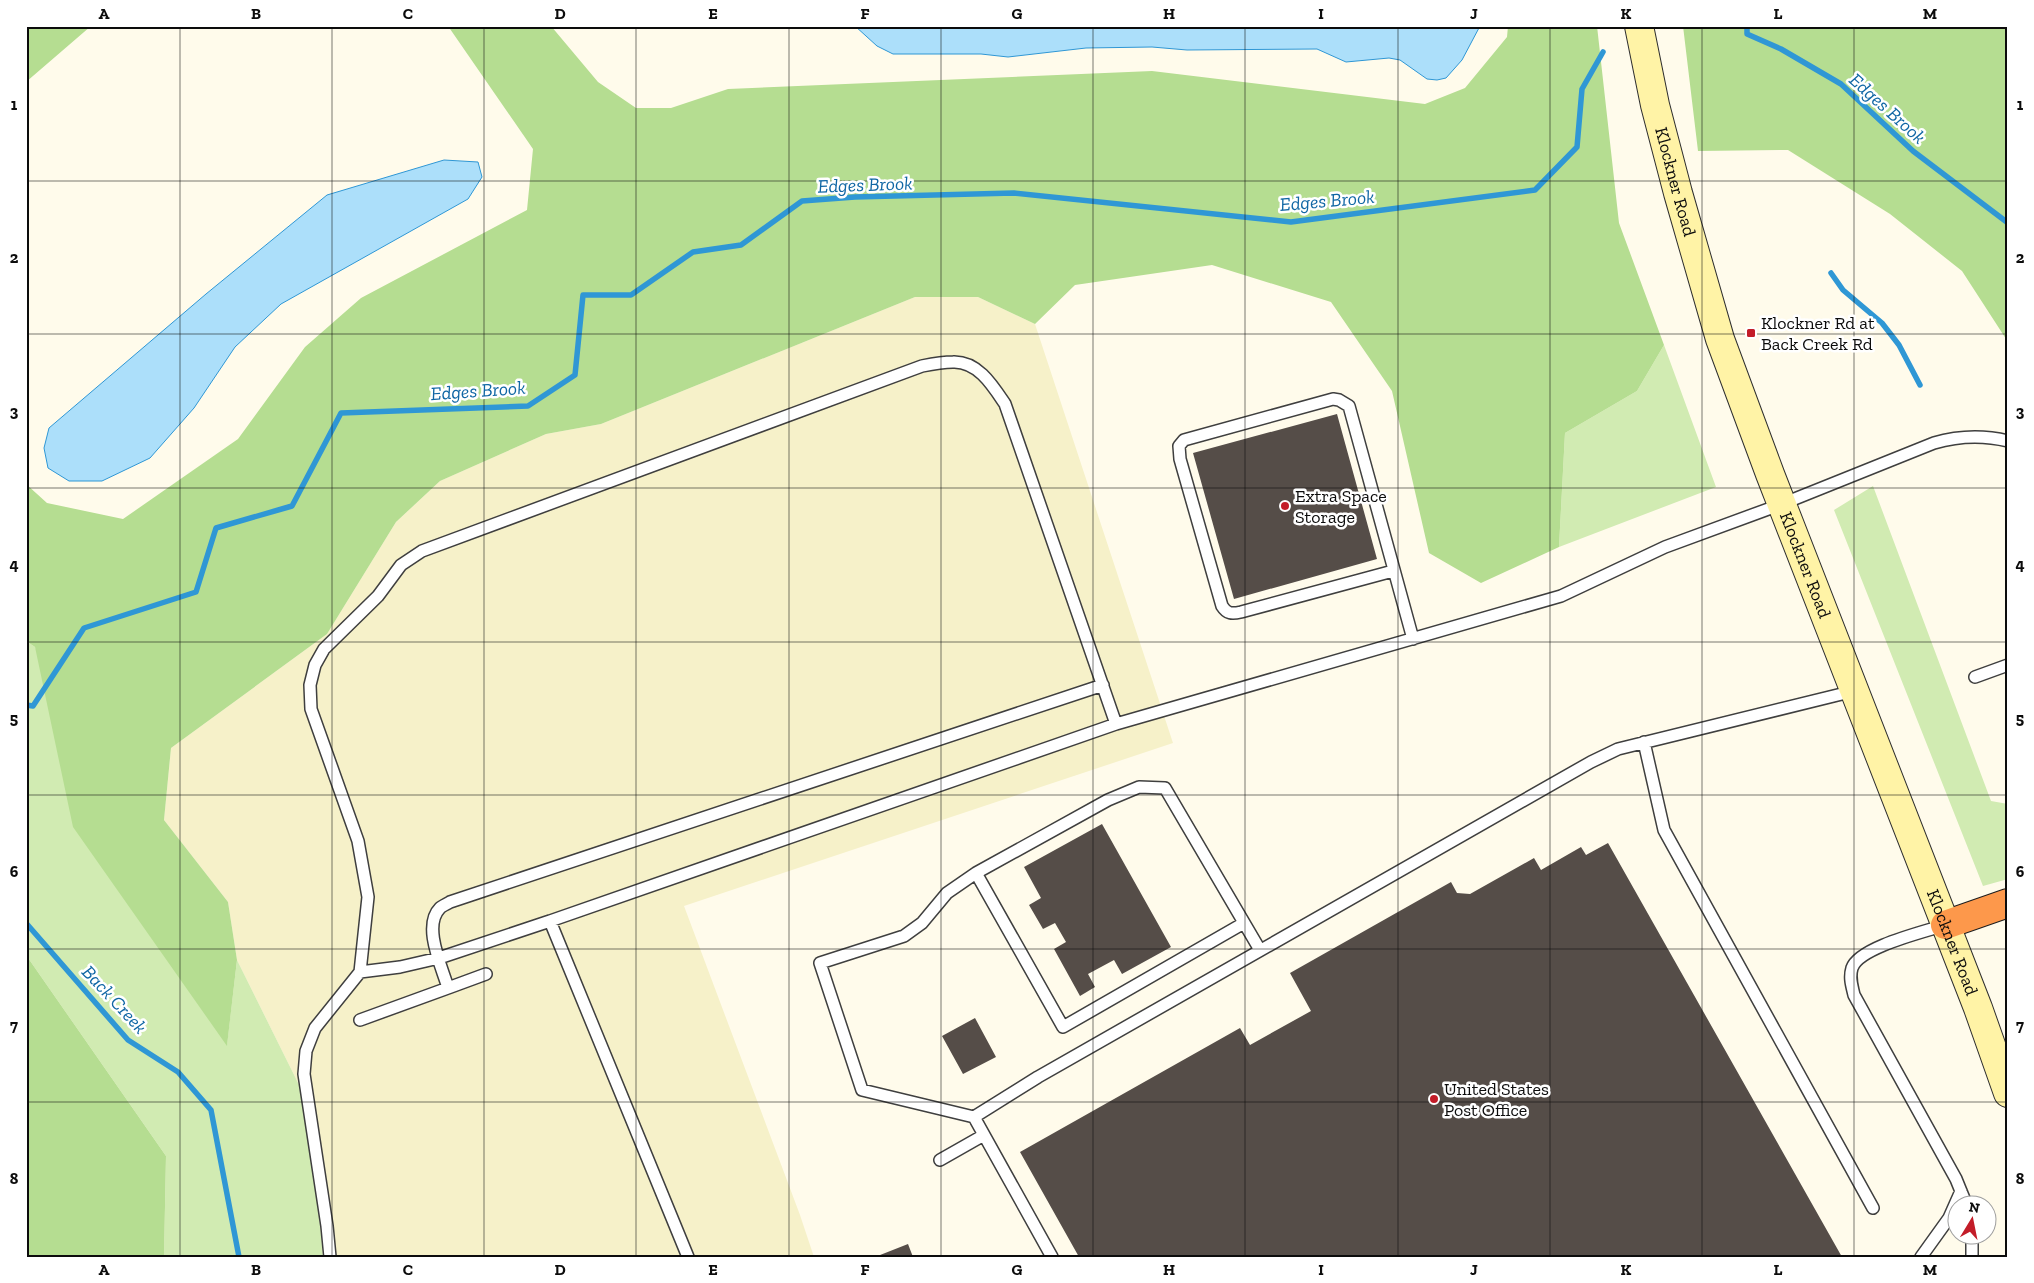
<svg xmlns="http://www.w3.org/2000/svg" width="2034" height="1283" font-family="'Zilla Slab',serif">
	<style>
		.farmland { fill: #f6f1c9 }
		.green { fill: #d1ebb2 }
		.forest { fill: #b5dd91 }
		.water { fill: #acdffa; stroke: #2f97d5 }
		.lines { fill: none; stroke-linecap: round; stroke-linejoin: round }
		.stream { stroke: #2f97d5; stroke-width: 5.5 }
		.building { fill: #554d48 }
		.lane-casing { stroke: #3f3f3f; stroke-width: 14 }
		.secondary-casing { stroke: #2e2e2e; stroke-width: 30 }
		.highway-casing { stroke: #1d1d1d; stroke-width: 30 }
		.lane { stroke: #fff; stroke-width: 11 }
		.secondary { stroke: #fff3a6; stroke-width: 28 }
		.highway { stroke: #fd984b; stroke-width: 28 }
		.grid { fill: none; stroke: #0c0c0c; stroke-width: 1; stroke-opacity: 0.55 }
		.poi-dot { fill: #c31c28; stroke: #fff; stroke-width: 2 }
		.labels { text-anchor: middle; stroke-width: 5; stroke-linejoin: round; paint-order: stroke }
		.street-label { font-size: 18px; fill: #0c0c0c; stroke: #fff }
		.poi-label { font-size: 18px; fill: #0c0c0c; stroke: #fff; text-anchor: start }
		.water-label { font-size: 19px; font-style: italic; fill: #0f66a4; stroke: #fff }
		.neatline { fill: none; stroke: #0c0c0c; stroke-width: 2 }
		.grid-label { font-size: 16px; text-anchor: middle; font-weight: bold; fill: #0c0c0c }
	</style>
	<rect width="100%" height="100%" fill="#fffbeb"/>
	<path class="farmland" d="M915 297H978L1035 324 1173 743 684 906 800 1215 814 1257H323L309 1105 237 960 228 902 164 820 171 748 327 634 396 522 440 481 546 434 601 424Z"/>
	<path class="green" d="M1664 345 1716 487 1559 547 1565 433 1637 391Z
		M1873 486 1991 801 2008 804V879L1983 886 1834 510Z
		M26 641 35 647 227 1045 237 960 309 1105 323 1257H164L166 1156 26 955Z"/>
	<path class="forest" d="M26 26H91L26 82Z
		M448 26H551L598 82 636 108H671L728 89 1152 71 1425 104 1465 88 1507 37 1508 26H1597L1619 223 1664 345 1637 391 1565 433 1559 547 1481 583 1429 553 1392 391 1331 302 1212 265 1075 285 1035 324 978 297H915L601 424 546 434 440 481 396 522 327 634 171 748 164 820 228 902 237 960 227 1046 73 827 35 647 26 641V484L47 503 123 519 238 439 305 347 361 298 527 210 533 149Z
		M1683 26H2008V342L1962 271 1890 214 1788 150 1698 151Z
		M26 955 166 1156 164 1257H26Z"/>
	<path class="water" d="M855 26H1480L1462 60 1446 78 1437 80 1427 79 1400 60 1389 58 1346 62 1317 49 1187 50 1152 47 1086 48 1008 57 981 54H893L877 46Z
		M444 160 478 162 482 177 468 199 281 304 235 347 194 408 150 458 102 481H69L48 468 44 448 49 428 206 294 327 195Z"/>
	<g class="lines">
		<path class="stream" d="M1747 26V34L1781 49 1841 84 1913 151 2008 223
			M1831 273 1843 290 1882 323 1899 345 1920 385
			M26 705 33 706 84 628 196 592 216 528 292 506 341 413 528 406 575 375 583 295H631L693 252 741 245 802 201 855 197 1014 193 1291 222 1535 190 1577 147 1582 89 1603 52
			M26 923 128 1040 178 1072 211 1110 239 1257"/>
	</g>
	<path class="building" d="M1337 414 1377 559 1234 599 1193 453Z
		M1102 824 1171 947 1122 974 1114 960 1088 974 1095 987 1080 996 1054 949 1066 942 1055 923 1043 929 1029 905 1041 898 1024 867Z
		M1608 843 1842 1257H1079L1020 1152 1240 1028 1250 1045 1311 1011 1290 973 1451 882 1457 893 1470 894 1534 858 1541 870 1581 847 1586 855Z
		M975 1018 996 1057 963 1074 942 1036Z
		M908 1244 913 1257H875Z"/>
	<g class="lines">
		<g class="lane-casing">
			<path id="lane" d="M1393 571 1241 612C1232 614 1227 614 1222 606L1180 459 1179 446 1184 440 1333 399 1339 400 1349 406 1413 639
				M1975 677 2008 665
				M1644 742 1664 830 1873 1208
				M976 873 1063 1027 1244 923
				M550 921 439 958 400 967 360 972 368 897 358 841 311 709 310 685 315 665 324 649 378 596 401 565 422 551 922 366C932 364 943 362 953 362 978 361 993 386 1005 404L1116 724
				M1945 925C1924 932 1859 947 1852 968 1849 978 1852 986 1854 995L1956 1179 1967 1206
				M1260 950 1165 788 1139 787 1108 800 976 873 947 893 922 923 904 936 820 963 862 1090 974 1117 1038 1077 1591 762 1618 749 1854 691
				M486 974 448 988C442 967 422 926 440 908 442 906 447 904 450 902L1103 685
				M360 1020 448 988
				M974 1117 1052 1257
				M940 1160 984 1135
				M330 1257 327 1226 304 1074 306 1051 315 1028 360 972
				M688 1257 550 921 1116 724 1561 596 1665 547 1782 504 1934 443C1958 436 1983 435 2008 441
				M1921 1257 1949 1218 1961 1191
				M1972 1257V1236"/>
		</g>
		<g class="secondary-casing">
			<g id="secondary">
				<path id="s1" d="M1639 26 1655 105 1678 193 1720 339 1770 474 1978 1008 2008 1093"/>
			</g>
		</g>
		<g class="highway-casing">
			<path id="highway" d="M1945 925 2008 903"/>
		</g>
		<use href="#lane" class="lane"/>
		<use href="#secondary" class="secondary"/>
		<use href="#highway" class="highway"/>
	</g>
	<path class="grid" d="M180 26V1257M332 26V1257M484 26V1257M636 26V1257M789 26V1257M941 26V1257M1093 26V1257M1245 26V1257M1398 26V1257M1550 26V1257M1702 26V1257M1854 26V1257M26 181H2008M26 334H2008M26 488H2008M26 642H2008M26 795H2008M26 949H2008M26 1102H2008"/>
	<g class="poi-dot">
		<rect x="1746" y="328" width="10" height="10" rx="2.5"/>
		<circle cx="1285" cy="506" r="5"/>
		<circle cx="1434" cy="1099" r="5"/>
	</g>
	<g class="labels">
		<g class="street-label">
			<text dy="6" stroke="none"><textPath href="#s1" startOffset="160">Klockner Road</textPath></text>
			<text dy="6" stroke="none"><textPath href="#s1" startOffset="565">Klockner Road</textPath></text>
			<text dy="6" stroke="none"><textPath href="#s1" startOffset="970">Klockner Road</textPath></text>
		</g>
		<g class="poi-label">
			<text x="1761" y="329">Klockner Rd at<tspan x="1761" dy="21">Back Creek Rd</tspan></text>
			<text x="1295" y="502">Extra Space<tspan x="1295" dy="21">Storage</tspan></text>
			<text x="1444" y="1095">United States<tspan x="1444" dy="21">Post Office</tspan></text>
		</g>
		<g class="water-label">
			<text transform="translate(1888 108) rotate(42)" y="7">Edges Brook</text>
			<text transform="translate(865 184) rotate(-2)" y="7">Edges Brook</text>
			<text transform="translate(1327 200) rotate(-5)" y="7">Edges Brook</text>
			<text transform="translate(478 390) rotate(-4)" y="7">Edges Brook</text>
			<text transform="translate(115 999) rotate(47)" y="7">Back Creek</text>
		</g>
	</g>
	<rect width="2034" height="1283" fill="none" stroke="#ffffff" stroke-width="55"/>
	<g transform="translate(1972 1220) rotate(10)"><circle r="24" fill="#ffffff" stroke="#9e9e9e"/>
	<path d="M0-4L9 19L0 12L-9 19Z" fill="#c31c28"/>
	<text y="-8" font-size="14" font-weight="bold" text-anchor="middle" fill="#0c0c0c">N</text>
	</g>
	<rect x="28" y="28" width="1978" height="1228" class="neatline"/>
	<g class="grid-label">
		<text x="104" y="19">A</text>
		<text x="256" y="19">B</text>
		<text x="408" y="19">C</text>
		<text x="560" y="19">D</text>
		<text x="713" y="19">E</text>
		<text x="865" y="19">F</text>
		<text x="1017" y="19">G</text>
		<text x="1169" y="19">H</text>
		<text x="1321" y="19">I</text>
		<text x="1474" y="19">J</text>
		<text x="1626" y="19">K</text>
		<text x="1778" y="19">L</text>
		<text x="1930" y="19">M</text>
		<text x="14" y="110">1</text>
		<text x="2020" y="110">1</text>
		<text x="14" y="263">2</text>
		<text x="2020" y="263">2</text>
		<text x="14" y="417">3</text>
		<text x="2020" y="417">3</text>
		<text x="14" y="570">4</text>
		<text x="2020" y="570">4</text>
		<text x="14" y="724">5</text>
		<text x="2020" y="724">5</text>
		<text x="14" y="877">6</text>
		<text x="2020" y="877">6</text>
		<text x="14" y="1031">7</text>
		<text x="2020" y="1031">7</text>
		<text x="14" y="1184">8</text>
		<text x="2020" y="1184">8</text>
		<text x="104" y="1275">A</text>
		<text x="256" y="1275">B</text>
		<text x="408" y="1275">C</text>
		<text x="560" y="1275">D</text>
		<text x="713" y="1275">E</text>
		<text x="865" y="1275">F</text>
		<text x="1017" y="1275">G</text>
		<text x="1169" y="1275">H</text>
		<text x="1321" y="1275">I</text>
		<text x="1474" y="1275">J</text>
		<text x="1626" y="1275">K</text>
		<text x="1778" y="1275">L</text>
		<text x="1930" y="1275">M</text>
	</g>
</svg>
